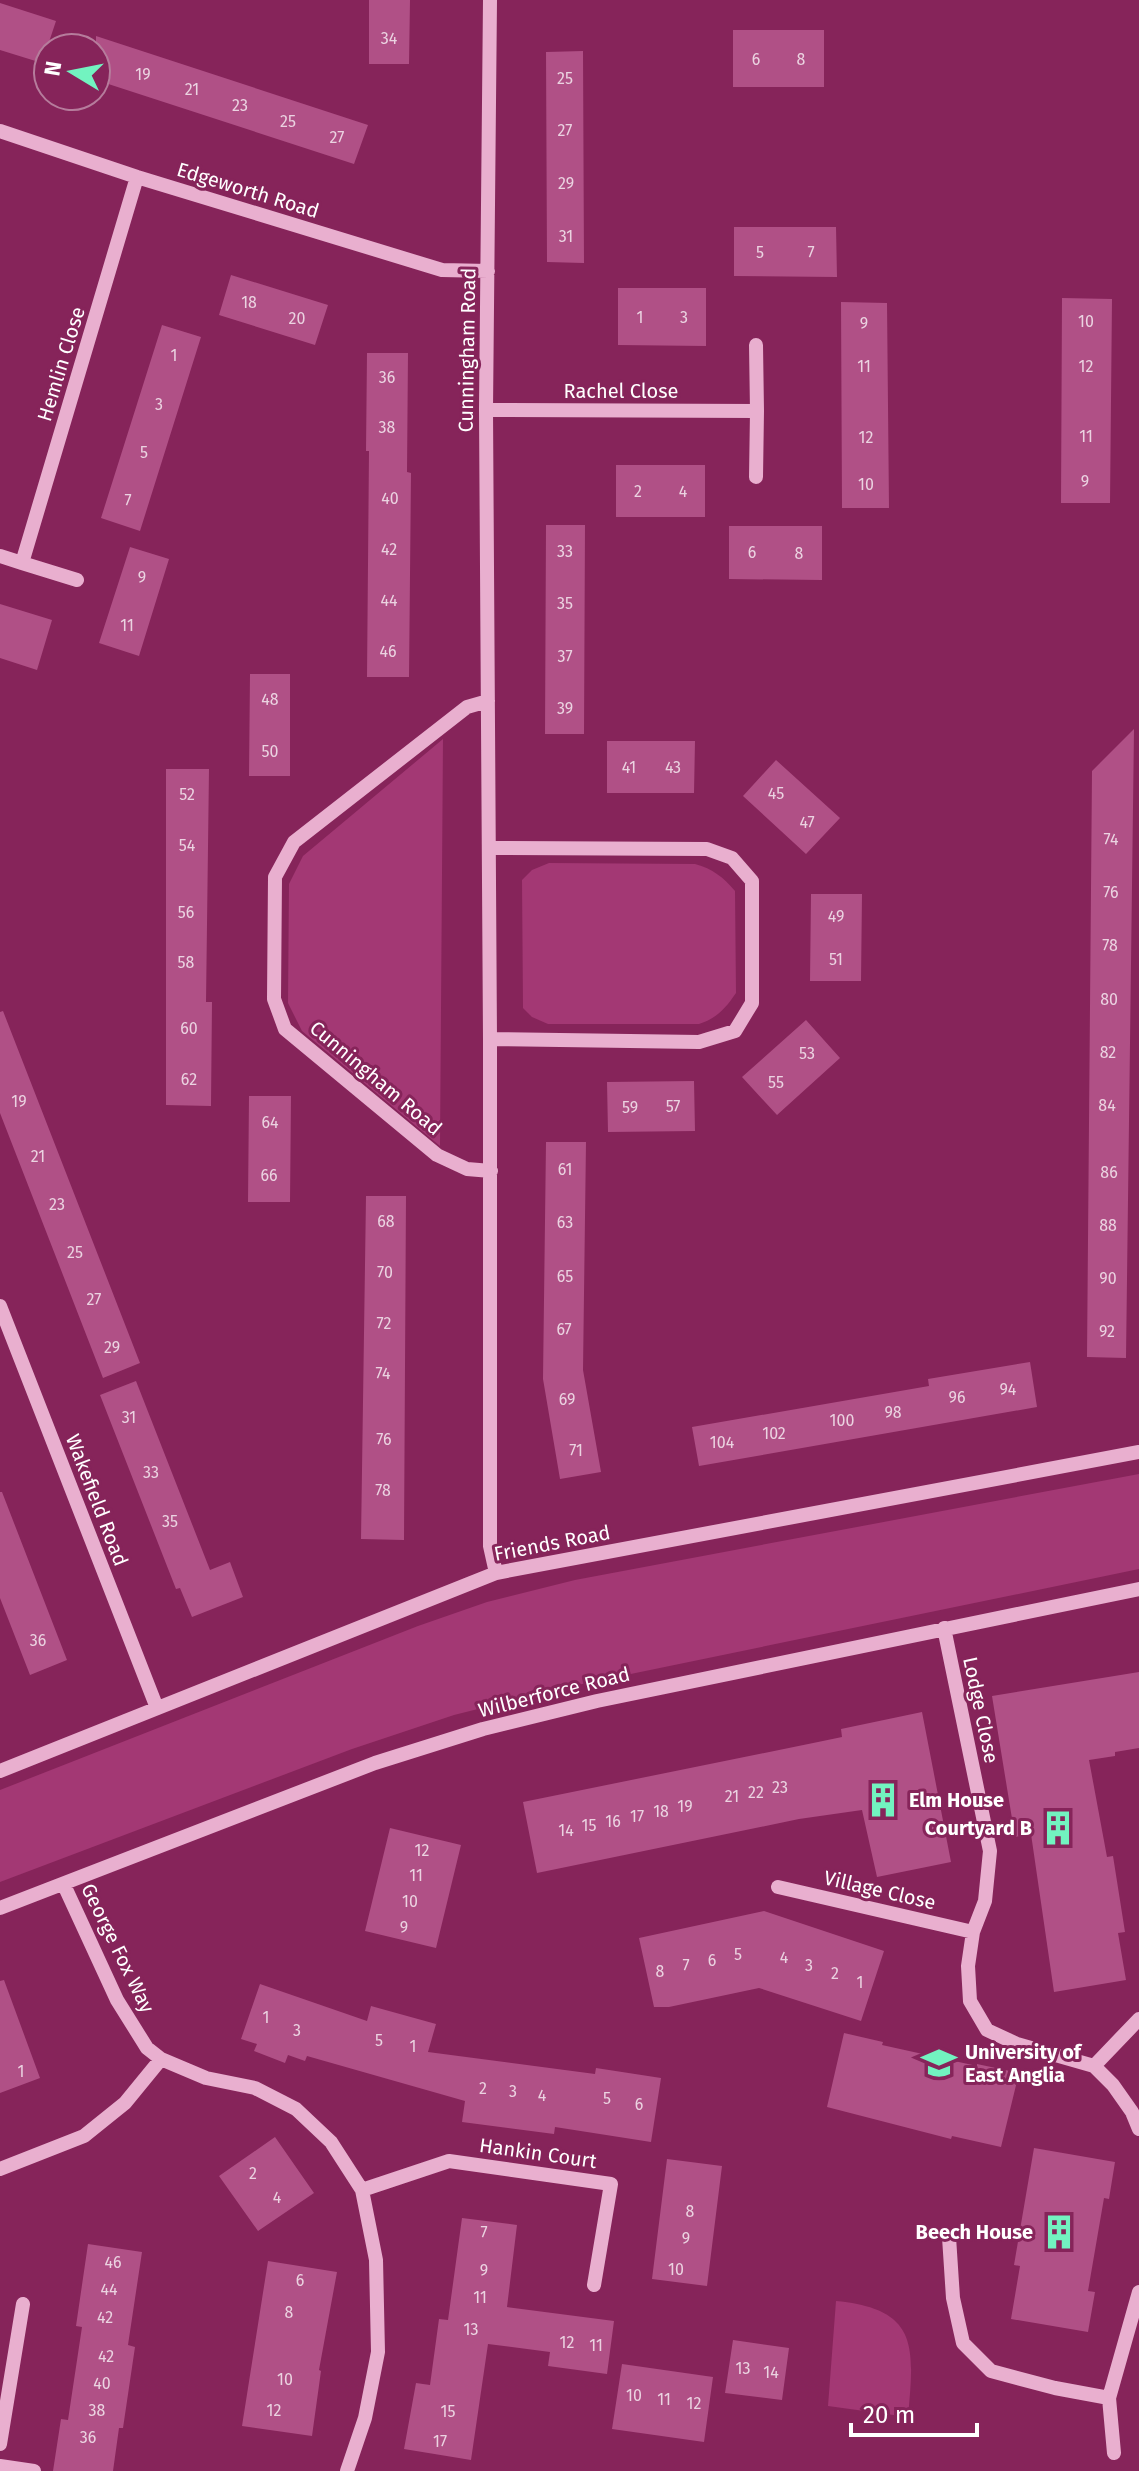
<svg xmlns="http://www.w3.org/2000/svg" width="1139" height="2471" font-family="'Fira Sans',sans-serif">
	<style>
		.green { fill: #a33874 }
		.building { fill: #b05086 }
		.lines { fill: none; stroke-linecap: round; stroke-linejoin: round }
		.minor { stroke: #e9afcf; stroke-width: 14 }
		.labels { text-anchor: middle; stroke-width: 6; stroke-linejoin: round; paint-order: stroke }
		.number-label { font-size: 16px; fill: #ebd3e1 }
		.street-label { font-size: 20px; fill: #fff; stroke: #86245a }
		.poi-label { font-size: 20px; font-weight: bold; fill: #fff; stroke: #86245a; text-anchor: start }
	</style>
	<rect width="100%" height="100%" fill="#86245a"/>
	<path class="green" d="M443 739 440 1146 302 1031 288 1003 289 884 303 856Z
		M549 863 695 864C713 869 723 877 735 891L736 993C725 1009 717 1018 699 1024H548L532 1017 523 1008 522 880 532 870Z
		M1139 1474V1569L558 1689 454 1715 352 1749 0 1882V1790L418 1626 487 1602 575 1580Z
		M836 2301C920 2309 914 2348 908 2417L828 2406Z"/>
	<path class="building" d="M369 0H410L409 64H369Z
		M0 3 56 21 42 63 0 50Z
		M733 30H824V87H733Z
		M96 36 368 125 354 164 96 80Z
		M583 51 584 263 547 262 546 52Z
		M734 227H836L837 277 734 276Z
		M231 275 328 305 315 345 219 315Z
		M618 288H706V346L618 345Z
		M1062 298 1112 299 1110 503H1061Z
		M841 302 887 303 889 508H842Z
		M162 325 201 337 140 531 101 518Z
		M367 353H408L407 472 411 473 409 677H367L369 451H366Z
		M616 465H705V517H616Z
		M546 525H585L584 734H545Z
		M729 526H822V580L729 579Z
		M130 547 169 559 139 656 99 643Z
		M0 604 52 620 37 670 0 658Z
		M250 674H290V776H249Z
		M1134 729 1126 1358 1087 1357 1092 771Z
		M607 741H695L694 793H607Z
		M776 760 840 818 806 854 743 796Z
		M166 769H209L206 1002H212L211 1106 166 1105Z
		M811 894H862L861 981H810Z
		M3 1011 140 1363 103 1378 0 1113V1012Z
		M806 1020 840 1058 777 1115 742 1077Z
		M694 1081 695 1131 608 1132 607 1082Z
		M249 1096H291L290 1202H248Z
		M546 1142H586L583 1370 601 1472 560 1479 543 1379Z
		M366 1196H406L404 1540 361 1539Z
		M1030 1362 1037 1407 699 1466 692 1427 929 1386 928 1379Z
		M136 1381 210 1570 230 1562 243 1597 192 1617 180 1588 176 1589 100 1395Z
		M0 1492H2L67 1660 30 1675 0 1598Z
		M1139 1672V1748L1115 1752V1756L1089 1760 1107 1857 1113 1856 1125 1932 1118 1933 1126 1980 1054 1992 1031 1834 1015 1837 992 1696Z
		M922 1712 951 1862 877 1877 862 1810 799 1819 537 1873 523 1802 818 1742 842 1737 841 1729Z
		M390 1828 461 1845 436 1948 365 1931Z
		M764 1911 884 1951 861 2021 759 1988 669 2007H654L639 1938Z
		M4 1980 40 2078 0 2093V1981Z
		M260 1984 367 2021 371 2006 436 2024 428 2052 595 2074 596 2068 661 2078 651 2142 555 2127 554 2134 462 2122 465 2101 307 2056 305 2061 288 2055 285 2063 254 2051 257 2044 241 2039Z
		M844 2033 883 2042 882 2045 977 2066V2064L1019 2073 1001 2147 952 2136 951 2139 827 2107Z
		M275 2137 314 2193 258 2231 219 2176Z
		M1034 2148 1115 2162 1109 2199 1104 2198 1088 2291 1095 2292 1088 2332 1011 2319 1020 2266 1014 2265Z
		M667 2159 722 2166 707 2286 652 2279Z
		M462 2218 517 2225 507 2307 614 2321 607 2374 548 2366 550 2352 488 2344 471 2460 404 2449 416 2383 430 2385 439 2319 448 2320Z
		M88 2244 142 2252 128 2345 135 2347 123 2428H119L113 2471H53L61 2419 68 2420 82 2327 76 2326Z
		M268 2261 337 2272 319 2370 321 2371 312 2436 242 2426Z
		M733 2340 789 2348 782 2400 725 2393Z
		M622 2364 713 2377 704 2442 612 2429Z"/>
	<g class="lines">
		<path class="minor" d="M490 0 486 410 490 1039V1546L496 1573
			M0 131 137 177 442 270 488 271
			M486 410 757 411 756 345
			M756 477 757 411
			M0 556 22 563 137 177
			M22 563 77 580
			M488 701 467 707 294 842 275 877 274 999 285 1029 437 1155 467 1169 491 1171
			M490 848 707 849 732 858 752 881V1003L735 1031 699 1042 490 1039
			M0 1306 157 1708
			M944 1628 990 1851 985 1901 973 1932 968 1966 970 2001 987 2030 1017 2044 1094 2066 1113 2085 1132 2112 1139 2129
			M0 1771 496 1573 1139 1452
			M64 1885 117 2000 147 2048 161 2059 206 2078 255 2088 296 2109 331 2142 362 2190 376 2260 378 2352 365 2418 347 2471
			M778 1887 973 1932
			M0 1908 375 1763 483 1729 597 1701 1139 1589
			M1094 2066 1139 2019
			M0 2169 84 2136 125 2103 161 2059
			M362 2190 449 2161 611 2184 594 2285
			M949 2237 953 2298 963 2343 991 2371 1055 2388 1109 2398
			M0 2444 23 2304
			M1114 2453 1109 2398 1139 2292
			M0 2466 34 2471"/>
	</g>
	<defs>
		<g id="building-bare" transform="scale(2.76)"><path d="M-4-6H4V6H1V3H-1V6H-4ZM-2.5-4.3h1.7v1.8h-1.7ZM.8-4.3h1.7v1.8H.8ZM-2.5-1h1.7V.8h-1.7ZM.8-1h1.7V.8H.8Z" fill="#72f3c0" stroke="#86245a" stroke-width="2.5" paint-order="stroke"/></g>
		<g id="university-bare" transform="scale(2.76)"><path d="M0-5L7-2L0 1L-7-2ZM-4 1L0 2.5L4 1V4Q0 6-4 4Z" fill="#72f3c0" stroke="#86245a" stroke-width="2.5" paint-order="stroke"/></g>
	</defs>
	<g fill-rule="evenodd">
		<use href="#building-bare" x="883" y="1800"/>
		<use href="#building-bare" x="1058" y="1828"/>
		<use href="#university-bare" x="939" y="2063"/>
		<use href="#building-bare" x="1059" y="2232"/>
	</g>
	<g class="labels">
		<g class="number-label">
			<text x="389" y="44">34</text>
			<text x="756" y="65">6</text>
			<text x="801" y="65">8</text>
			<text x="143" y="80">19</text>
			<text x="565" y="84">25</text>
			<text x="192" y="95">21</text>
			<text x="240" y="111">23</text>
			<text x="288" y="127">25</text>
			<text x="565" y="136">27</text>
			<text x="337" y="143">27</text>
			<text x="566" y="189">29</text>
			<text x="566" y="242">31</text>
			<text x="760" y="258">5</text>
			<text x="811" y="258">7</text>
			<text x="249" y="308">18</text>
			<text x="640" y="323">1</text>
			<text x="684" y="323">3</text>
			<text x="297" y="324">20</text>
			<text x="1086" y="327">10</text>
			<text x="864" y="329">9</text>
			<text x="174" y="361">1</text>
			<text x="864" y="372">11</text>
			<text x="1086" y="372">12</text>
			<text x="387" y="383">36</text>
			<text x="159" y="410">3</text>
			<text x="387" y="433">38</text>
			<text x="1086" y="442">11</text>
			<text x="866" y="443">12</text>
			<text x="144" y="458">5</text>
			<text x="1085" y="487">9</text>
			<text x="866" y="490">10</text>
			<text x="638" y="497">2</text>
			<text x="683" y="497">4</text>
			<text x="390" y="504">40</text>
			<text x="128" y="506">7</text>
			<text x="389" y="555">42</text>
			<text x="565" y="557">33</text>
			<text x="752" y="558">6</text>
			<text x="799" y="559">8</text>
			<text x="142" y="583">9</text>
			<text x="389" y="606">44</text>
			<text x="565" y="609">35</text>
			<text x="127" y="631">11</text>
			<text x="388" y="657">46</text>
			<text x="565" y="662">37</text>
			<text x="270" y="705">48</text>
			<text x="565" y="714">39</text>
			<text x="270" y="757">50</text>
			<text x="629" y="773">41</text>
			<text x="673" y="773">43</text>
			<text x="776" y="799">45</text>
			<text x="187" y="800">52</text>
			<text x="807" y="828">47</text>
			<text x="1111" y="845">74</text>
			<text x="187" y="851">54</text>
			<text x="1111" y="898">76</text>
			<text x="186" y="918">56</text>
			<text x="836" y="922">49</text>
			<text x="1110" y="951">78</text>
			<text x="836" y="965">51</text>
			<text x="186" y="968">58</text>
			<text x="1109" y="1005">80</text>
			<text x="189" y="1034">60</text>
			<text x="1108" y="1058">82</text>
			<text x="807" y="1059">53</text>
			<text x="189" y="1085">62</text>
			<text x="776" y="1088">55</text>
			<text x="19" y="1107">19</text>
			<text x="1107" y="1111">84</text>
			<text x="673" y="1112">57</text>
			<text x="630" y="1113">59</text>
			<text x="270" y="1128">64</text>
			<text x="38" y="1162">21</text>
			<text x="565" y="1175">61</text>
			<text x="1109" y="1178">86</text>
			<text x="269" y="1181">66</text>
			<text x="57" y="1210">23</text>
			<text x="386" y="1227">68</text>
			<text x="565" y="1228">63</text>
			<text x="1108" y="1231">88</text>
			<text x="75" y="1258">25</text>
			<text x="385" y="1278">70</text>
			<text x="565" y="1282">65</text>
			<text x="1108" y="1284">90</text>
			<text x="94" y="1305">27</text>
			<text x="384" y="1329">72</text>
			<text x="564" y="1335">67</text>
			<text x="1107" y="1337">92</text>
			<text x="112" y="1353">29</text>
			<text x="383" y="1379">74</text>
			<text x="1008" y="1395">94</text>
			<text x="957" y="1403">96</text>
			<text x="567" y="1405">69</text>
			<text x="893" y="1418">98</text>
			<text x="129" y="1423">31</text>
			<text x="842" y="1426">100</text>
			<text x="774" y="1439">102</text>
			<text x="384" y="1445">76</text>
			<text x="722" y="1448">104</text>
			<text x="576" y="1456">71</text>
			<text x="151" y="1478">33</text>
			<text x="383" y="1496">78</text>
			<text x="170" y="1527">35</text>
			<text x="38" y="1646">36</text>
			<text x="780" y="1793">23</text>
			<text x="756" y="1798">22</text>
			<text x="732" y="1802">21</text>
			<text x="685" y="1812">19</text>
			<text x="661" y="1817">18</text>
			<text x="637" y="1822">17</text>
			<text x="613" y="1827">16</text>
			<text x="589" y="1831">15</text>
			<text x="566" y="1836">14</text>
			<text x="422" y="1856">12</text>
			<text x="416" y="1881">11</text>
			<text x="410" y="1907">10</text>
			<text x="404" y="1933">9</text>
			<text x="738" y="1960">5</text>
			<text x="784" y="1963">4</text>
			<text x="712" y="1966">6</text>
			<text x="686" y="1971">7</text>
			<text x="809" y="1971">3</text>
			<text x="660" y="1977">8</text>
			<text x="835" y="1979">2</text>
			<text x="860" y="1988">1</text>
			<text x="266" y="2023">1</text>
			<text x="297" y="2036">3</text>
			<text x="379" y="2046">5</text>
			<text x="413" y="2052">1</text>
			<text x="21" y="2077">1</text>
			<text x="483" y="2094">2</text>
			<text x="513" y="2097">3</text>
			<text x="542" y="2101">4</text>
			<text x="607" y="2104">5</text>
			<text x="639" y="2110">6</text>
			<text x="253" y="2179">2</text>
			<text x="277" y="2203">4</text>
			<text x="690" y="2217">8</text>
			<text x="484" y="2238">7</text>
			<text x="686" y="2244">9</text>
			<text x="113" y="2268">46</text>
			<text x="676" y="2275">10</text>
			<text x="484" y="2276">9</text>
			<text x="300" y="2286">6</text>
			<text x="109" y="2295">44</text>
			<text x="480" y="2303">11</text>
			<text x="289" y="2318">8</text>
			<text x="105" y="2323">42</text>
			<text x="471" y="2335">13</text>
			<text x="567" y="2348">12</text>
			<text x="596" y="2351">11</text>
			<text x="106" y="2362">42</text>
			<text x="743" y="2374">13</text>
			<text x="771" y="2378">14</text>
			<text x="285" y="2385">10</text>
			<text x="102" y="2389">40</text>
			<text x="634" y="2401">10</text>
			<text x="664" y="2405">11</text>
			<text x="694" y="2409">12</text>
			<text x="97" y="2416">38</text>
			<text x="274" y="2416">12</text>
			<text x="448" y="2417">15</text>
			<text x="88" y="2443">36</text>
			<text x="440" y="2447">17</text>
		</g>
		<g class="street-label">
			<text transform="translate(248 190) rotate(17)" y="7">Edgeworth Road</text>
			<text transform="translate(467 350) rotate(-89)" y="7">Cunningham Road</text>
			<text transform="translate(61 364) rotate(-73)" y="7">Hemlin Close</text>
			<text x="621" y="398">Rachel Close</text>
			<text transform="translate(376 1078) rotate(40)" y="7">Cunningham Road</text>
			<text transform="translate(97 1500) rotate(69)" y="7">Wakefield Road</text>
			<text transform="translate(552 1543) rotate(-11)" y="7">Friends Road</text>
			<text transform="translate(554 1692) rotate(-14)" y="7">Wilberforce Road</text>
			<text transform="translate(981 1710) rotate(78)" y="7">Lodge Close</text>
			<text transform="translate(880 1890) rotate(13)" y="7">Village Close</text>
			<text transform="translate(118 1948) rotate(64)" y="7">George Fox Way</text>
			<text transform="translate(538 2153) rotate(8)" y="7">Hankin Court</text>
		</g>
		<g class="poi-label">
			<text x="909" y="1807">Elm House</text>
			<text x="1032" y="1835" text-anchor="end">Courtyard B</text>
			<text x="965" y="2059">University of<tspan x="965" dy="23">East Anglia</tspan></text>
			<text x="1033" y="2239" text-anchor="end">Beech House</text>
		</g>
	</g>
	<g transform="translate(72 72) rotate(280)"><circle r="38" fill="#86245a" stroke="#b67c9c" stroke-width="2"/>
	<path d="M0-6L14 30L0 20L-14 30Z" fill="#72f3c0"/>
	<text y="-12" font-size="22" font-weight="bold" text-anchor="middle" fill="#ffffff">N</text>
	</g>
	<path d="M851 2423v12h126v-12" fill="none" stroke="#ffffff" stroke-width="4"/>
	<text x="863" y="2423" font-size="24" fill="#ffffff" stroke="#86245a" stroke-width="6" paint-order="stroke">20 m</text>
</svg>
